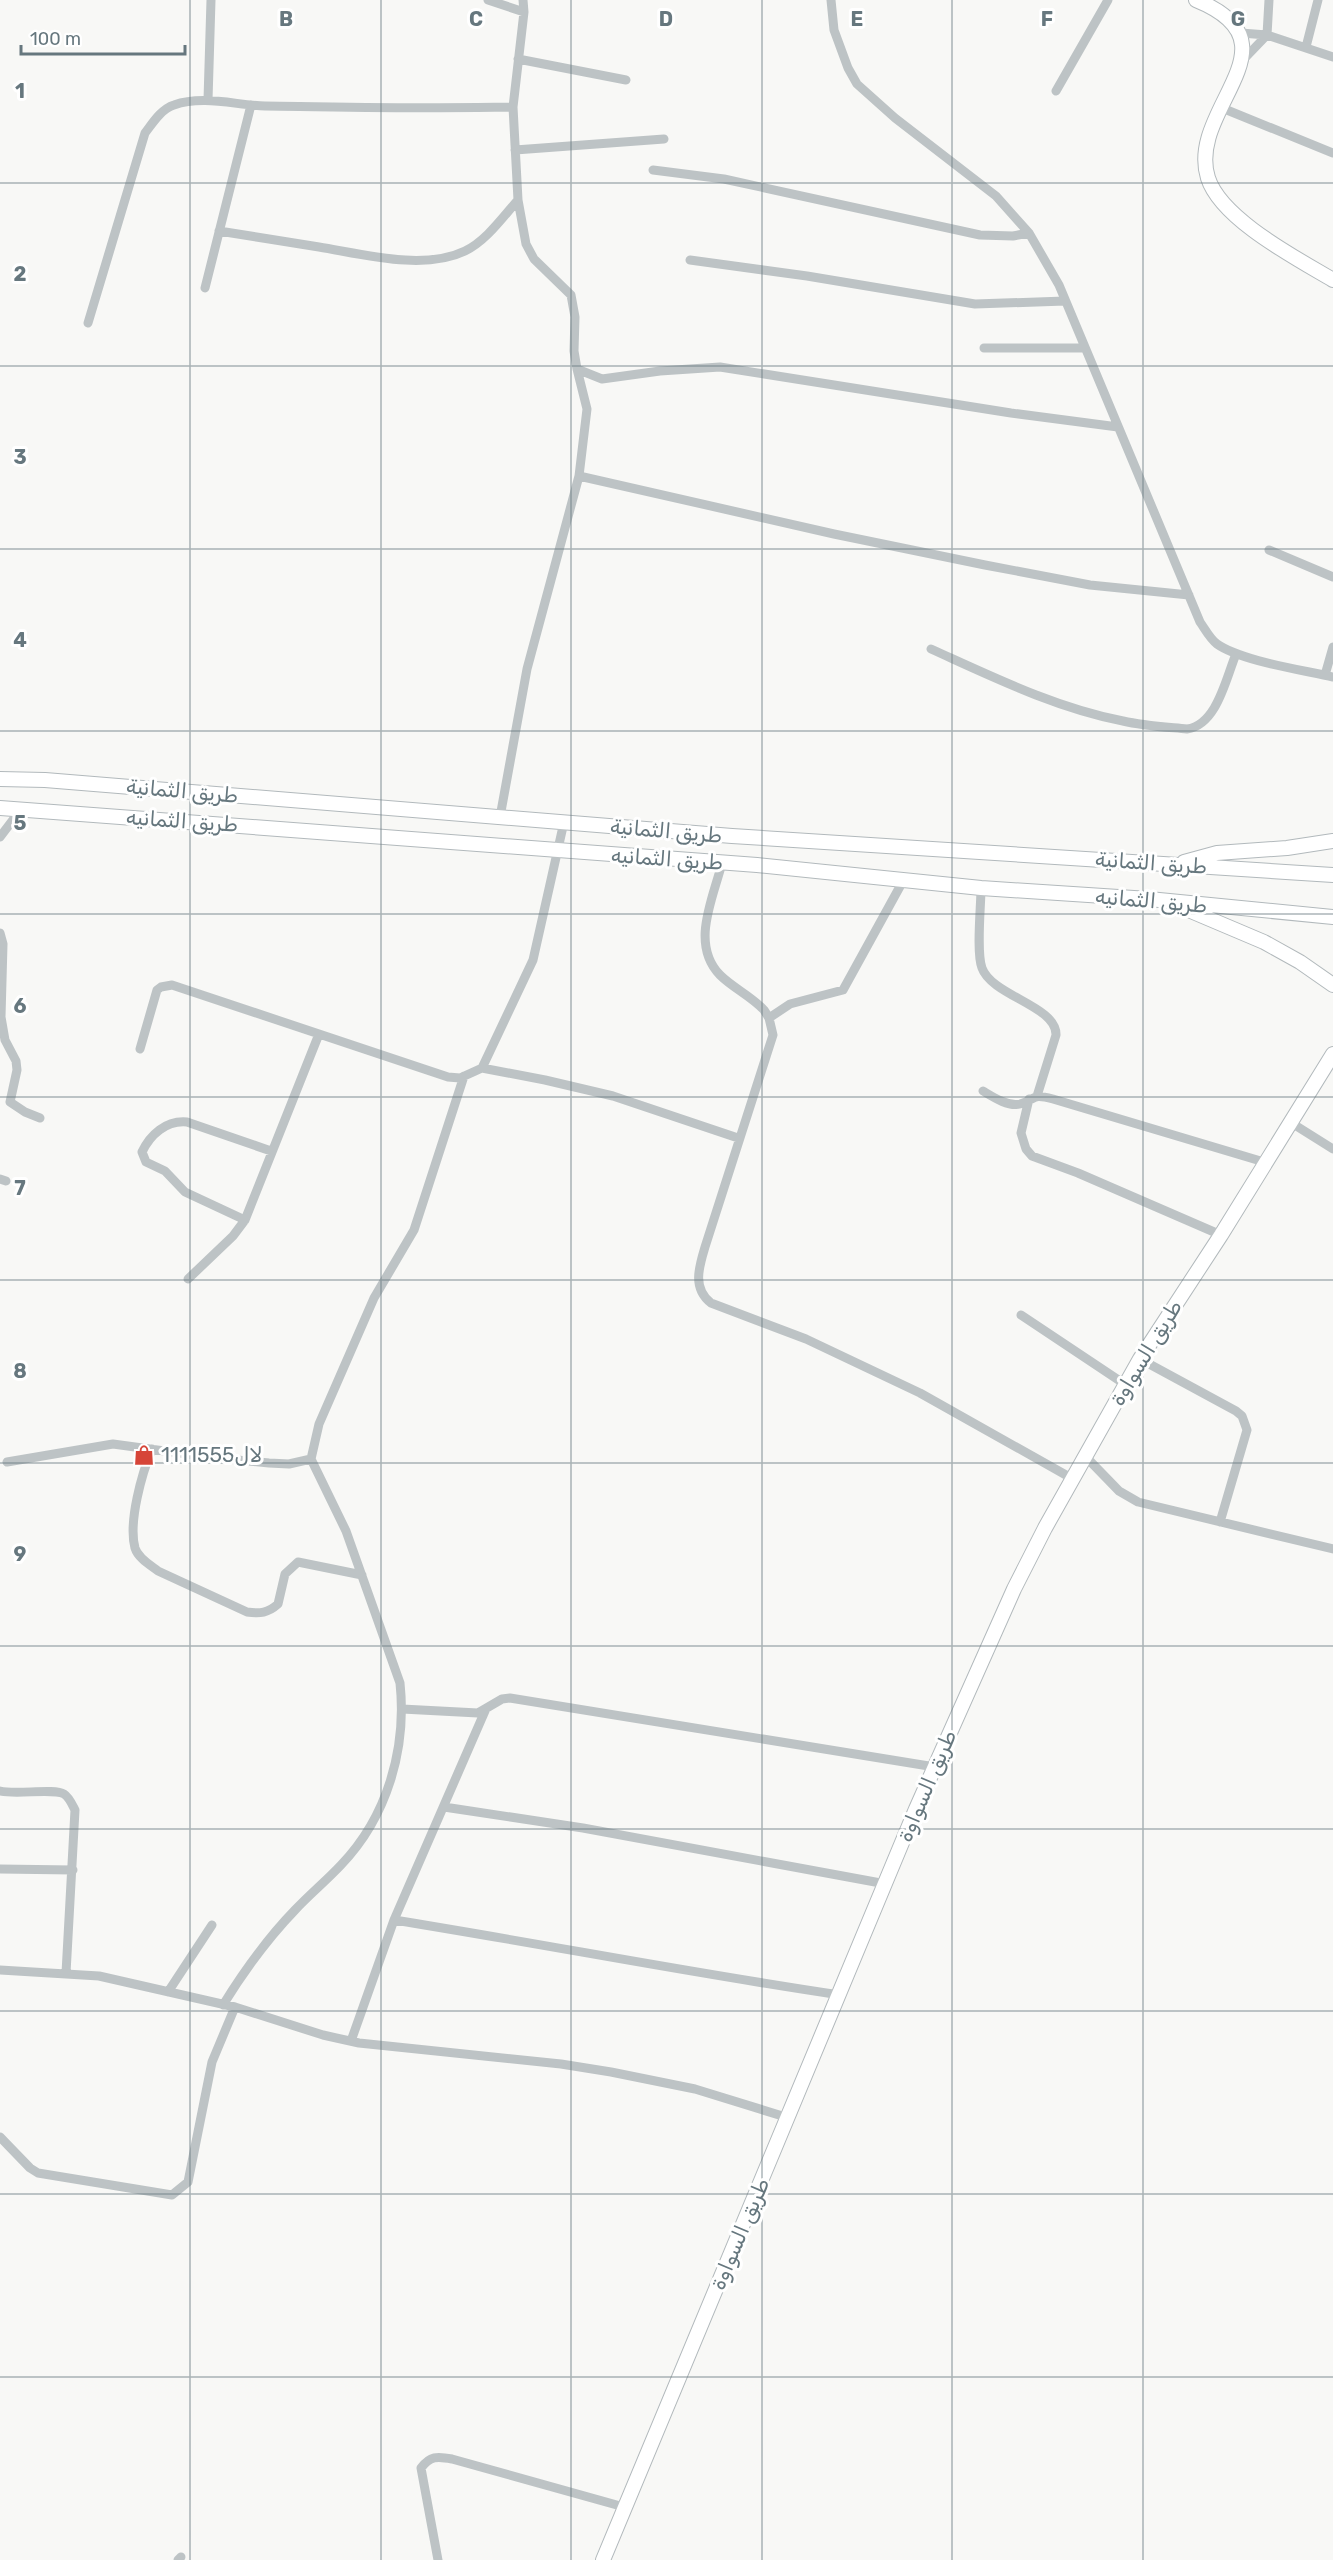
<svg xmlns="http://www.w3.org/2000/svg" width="1333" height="2560" font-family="Rubik,Cairo,sans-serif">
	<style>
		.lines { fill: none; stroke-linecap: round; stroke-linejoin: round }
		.secondary-casing { stroke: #b2b9bc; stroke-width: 16 }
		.street { stroke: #bdc3c5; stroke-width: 9 }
		.secondary { stroke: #fff; stroke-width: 14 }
		.grid { fill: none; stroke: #66777e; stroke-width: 1.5; stroke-opacity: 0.55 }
		.labels { text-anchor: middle; stroke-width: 6; stroke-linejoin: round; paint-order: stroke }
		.street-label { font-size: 21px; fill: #66777e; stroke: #fff }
		.poi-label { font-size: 21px; fill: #66777e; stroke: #fff; text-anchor: start }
		.grid-label { font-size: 20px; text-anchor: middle; font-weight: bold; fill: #66777e; stroke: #fff; stroke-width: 6; stroke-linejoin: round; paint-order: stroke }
	</style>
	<rect width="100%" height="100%" fill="#f8f8f6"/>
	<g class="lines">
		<g class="secondary-casing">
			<path id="secondary" d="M1196 0C1304 44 1186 109 1208 178 1221 219 1296 258 1333 280
				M0 779 45 780 732 836 1333 875
				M0 808 757 865 981 888 1149 899 1333 917
				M1184 862 1217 853 1287 848 1333 841
				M1179 906 1264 942 1300 962 1333 985
				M603 2560 916 1809 1014 1589 1045 1528 1140 1359 1221 1235 1333 1054"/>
		</g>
		<path class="street" d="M488 0 524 12
			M523 0 524 12 513 107 518 200 526 244 534 259 571 295 575 317 574 351 577 369 602 379 660 371 720 367 1011 413 1118 427
			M831 0 834 30 848 68 857 84 895 118 996 196 1029 233 1059 285 1200 622C1205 629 1210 639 1217 644 1241 661 1303 670 1333 677
			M1241 33 1267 35 1333 57
			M1306 47 1318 0
			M518 59 626 80
			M1242 61 1267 35 1269 0
			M1056 91 1108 0
			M208 100 211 0
			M1222 108 1333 153
			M515 150 664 139
			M653 170 724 179 980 235 1013 236 1029 233
			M219 231C252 236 286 242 319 247 362 254 424 271 465 251 486 241 502 218 518 200
			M690 260 807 276 975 304 1065 301
			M205 288 251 105
			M88 323 145 133C152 124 161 109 174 105 203 95 235 105 265 106 348 107 430 109 513 107
			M984 348H1085
			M579 476 834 534 985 565 1090 585 1189 595
			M1269 550 1333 577
			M931 649C993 677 1056 708 1123 721 1144 726 1166 727 1187 729 1217 725 1226 678 1236 654
			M1325 675 1333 647
			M500 817 527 669 579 476 587 409 577 369
			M0 837 22 808
			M722 863C713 899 690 944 720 975 733 988 751 996 764 1010L769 1018 773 1035 705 1247C699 1267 692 1288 711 1303L806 1339 920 1393 1073 1479
			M981 888C981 907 976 952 982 968 992 996 1057 1006 1056 1035L1037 1096
			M0 933 3 944 1 1017 5 1040 16 1061 17 1070 10 1102 25 1112 40 1118
			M769 1018 790 1004 843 990 903 881
			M140 1049 157 990 161 987 172 985 448 1077 460 1078 482 1068 545 1080 613 1096 738 1138
			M482 1068 533 960 564 822
			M983 1091C993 1097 1008 1107 1020 1104 1038 1099 1030 1093 1053 1099L1264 1162
			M1029 1099 1021 1133 1026 1149 1032 1156 1078 1173 1221 1235
			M1290 1122 1333 1149
			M0 1179 6 1181
			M245 1220 185 1192 165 1171 146 1162 142 1152C150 1135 166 1120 187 1122L271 1151
			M188 1279 233 1236 245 1220 319 1034
			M1021 1315 1126 1385
			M1140 1359 1236 1411 1242 1416 1247 1430 1220 1522
			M152 1449C142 1473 128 1522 135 1548 138 1558 150 1565 158 1571L247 1612C260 1614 268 1613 278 1604L285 1574 298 1562 362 1575
			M1086 1457 1119 1491 1138 1502 1333 1549
			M7 1462 113 1444 216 1458 269 1463 289 1464 311 1459
			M402 1709 478 1713 502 1699 510 1698 935 1767
			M0 1791C16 1795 54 1788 64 1794 69 1797 72 1804 75 1810L66 1973
			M444 1807 583 1828 886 1884
			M0 1869 73 1870
			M394 1920C543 1944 691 1973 840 1995
			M0 1970 99 1976 235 2007 323 2035 359 2043 561 2064 611 2072 695 2089 789 2118
			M168 1992 212 1925
			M223 2005C244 1971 267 1939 295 1910 310 1894 326 1881 341 1865 387 1817 407 1749 400 1683L346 1531 311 1459 319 1424 374 1298 414 1230 464 1076
			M351 2041 394 1920 485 1711
			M0 2137 30 2168 38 2173 172 2195 188 2182 212 2062 235 2007
			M178 2560 181 2557
			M438 2560 421 2468C430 2456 437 2456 452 2459L624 2507"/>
		<use href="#secondary" class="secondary"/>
	</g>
	<path class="grid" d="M190 0V2560M381 0V2560M571 0V2560M762 0V2560M952 0V2560M1143 0V2560M0 183H1333M0 366H1333M0 549H1333M0 731H1333M0 914H1333M0 1097H1333M0 1280H1333M0 1463H1333M0 1646H1333M0 1829H1333M0 2011H1333M0 2194H1333M0 2377H1333"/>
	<defs>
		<g id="shop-bare" transform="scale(1.62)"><path d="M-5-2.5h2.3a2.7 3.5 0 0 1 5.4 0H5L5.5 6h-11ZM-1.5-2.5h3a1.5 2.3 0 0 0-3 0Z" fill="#d64538" stroke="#fff" stroke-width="2.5" paint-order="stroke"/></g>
	</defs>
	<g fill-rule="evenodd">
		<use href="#shop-bare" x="144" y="1455"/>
	</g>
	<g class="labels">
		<g class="street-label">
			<text transform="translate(182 791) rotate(5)" y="7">طريق الثمانية</text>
			<text transform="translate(182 821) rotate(4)" y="7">طريق الثمانيه</text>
			<text transform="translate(666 831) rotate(5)" y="7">طريق الثمانية</text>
			<text transform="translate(667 859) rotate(4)" y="7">طريق الثمانيه</text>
			<text transform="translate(1151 863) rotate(4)" y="7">طريق الثمانية</text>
			<text transform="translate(1151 901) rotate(5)" y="7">طريق الثمانيه</text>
			<text transform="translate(1146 1353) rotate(-59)" y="7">طريق السواوة</text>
			<text transform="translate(927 1786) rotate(-67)" y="7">طريق السواوة</text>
			<text transform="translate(740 2234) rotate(-67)" y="7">طريق السواوة</text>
		</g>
		<g class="poi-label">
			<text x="161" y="1462">1111555لال</text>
		</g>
	</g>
	<g class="grid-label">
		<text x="286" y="26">B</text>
		<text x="476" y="26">C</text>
		<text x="666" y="26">D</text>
		<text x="857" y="26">E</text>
		<text x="1047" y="26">F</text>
		<text x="1238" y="26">G</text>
		<text x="20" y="98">1</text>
		<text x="20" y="281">2</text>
		<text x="20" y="464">3</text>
		<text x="20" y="647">4</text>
		<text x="20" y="830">5</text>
		<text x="20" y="1013">6</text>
		<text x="20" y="1195">7</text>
		<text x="20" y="1378">8</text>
		<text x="20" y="1561">9</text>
	</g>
	<path d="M21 45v9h164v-9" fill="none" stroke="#66777e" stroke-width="3"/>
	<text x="30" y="45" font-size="18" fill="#66777e" stroke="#ffffff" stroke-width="4.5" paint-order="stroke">100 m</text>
</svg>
